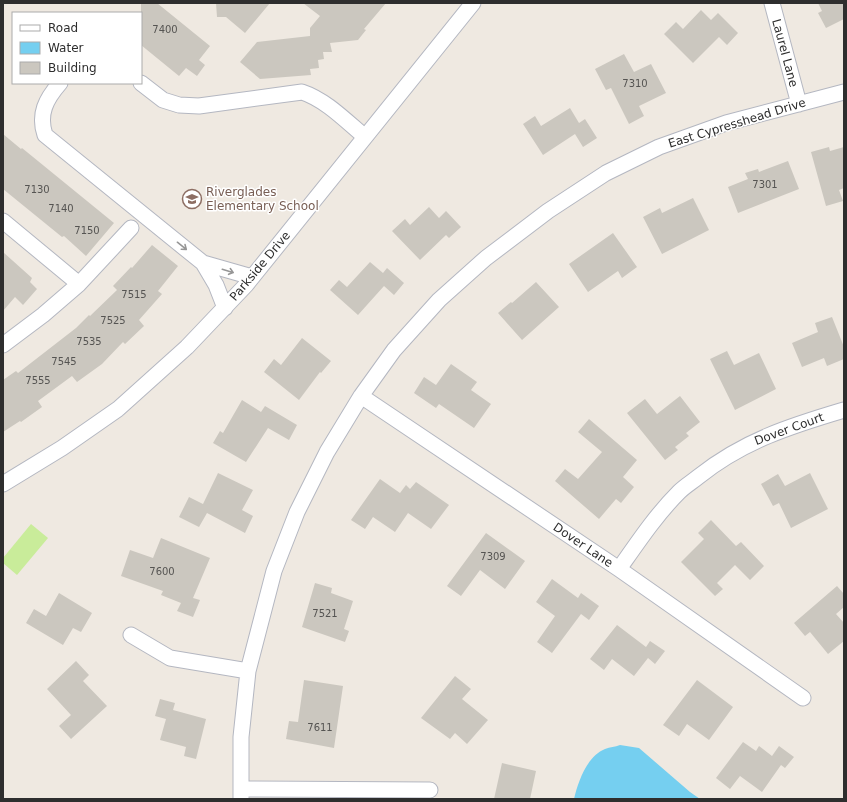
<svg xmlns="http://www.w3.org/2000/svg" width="847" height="802" font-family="'DejaVu Sans',sans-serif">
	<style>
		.pitch { fill: #c9ec9a }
		.water { fill: #75cff0 }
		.building { fill: #cbc7bf }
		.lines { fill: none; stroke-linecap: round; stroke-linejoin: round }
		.minor-casing { stroke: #b4b7c1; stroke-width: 17 }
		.minor { stroke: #fff; stroke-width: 15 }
		.oneway { stroke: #969696 }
		.labels { text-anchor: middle; stroke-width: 3; stroke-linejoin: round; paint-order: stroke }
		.number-label { font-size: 10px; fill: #555452 }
		.street-label { font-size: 12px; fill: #2e2e2e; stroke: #fff }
		.education-label { font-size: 12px; fill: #785e54; stroke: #fff; text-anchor: start }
	</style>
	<rect width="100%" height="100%" fill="#efe9e1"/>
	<path class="pitch" d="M31 524 48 538 17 575 3 563V558Z"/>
	<path class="water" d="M620 745 639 748 690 792 700 799H574C578 782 587 756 605 749 610 747 615 747 620 745Z"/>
	<path class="building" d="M141 3H157L210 46 199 60 205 65 197 76 186 68 179 76 141 45Z
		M216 3H270L245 33 226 17H217Z
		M303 3H386L364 29 366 30 358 40 330 43 332 52H323L324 59 318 60 319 68 310 69 311 75 260 79 240 62 257 42 310 36V28L320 16Z
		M818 3H844V19L826 28 818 13 822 11Z
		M701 10 711 20 718 13 738 33 727 45 719 37 693 63 664 34 676 22 683 29Z
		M624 54 634 72 651 64 666 93 639 106 644 116 629 124 611 88 606 90 595 69Z
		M570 108 579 123 585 119 597 138 583 147 575 134 543 155 523 124 535 116 541 126Z
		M3 134 21 149 22 148 114 223 86 256 64 236 62 237 3 189Z
		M829 147 830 151 844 147V188L839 190 843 201 826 206 811 152Z
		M788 161 799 189 738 213 728 187 748 179 745 173 758 169 759 172Z
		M693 198 709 230 662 254 643 217 660 208 662 213Z
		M429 207 439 218 446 211 461 227 449 238 446 235 420 260 392 231 405 219 410 225Z
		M613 233 637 267 622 278 618 271 588 292 569 264Z
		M152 245 178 266 158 291 162 294 139 320 144 326 125 344 123 342 102 364 77 382 72 376 38 401 42 407 21 422 20 421 3 432V380L16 371 18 373 76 328 89 315 90 316 117 290 113 286 131 267 132 268Z
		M3 252 32 278 30 282 37 289 23 305 15 297 3 311Z
		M370 262 383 273 387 268 404 283 394 295 384 286 358 315 330 290 339 280 347 287Z
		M536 282 559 307 522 340 498 313 511 302 512 303Z
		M832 317 844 347V359L827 366 824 358 802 367 792 343 818 332 815 323Z
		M302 338 331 361 321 373 320 372 299 400 264 372 274 359 281 365Z
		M727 351 734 365 759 353 776 389 735 410 710 359Z
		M451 364 477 382 471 390 491 404 474 428 439 404 436 408 414 393 424 377 436 385Z
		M680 396 700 422 686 433 689 436 675 447 678 450 665 460 627 413 645 399 657 414Z
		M242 400 261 412 265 406 297 425 289 440 268 428 246 462 213 443 220 431 223 433Z
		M589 419 637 460 623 477 634 487 621 503 616 499 599 519 555 481 565 469 578 479 602 452 578 432Z
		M218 473 253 490 242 510 253 516 245 533 207 513 199 527 179 517 189 497 203 504Z
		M810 473 828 509 791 528 779 503 773 506 761 484 778 474 785 486Z
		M380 479 400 493 406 485 410 489 416 482 449 505 431 529 408 513 395 532 373 517 365 529 351 520Z
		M711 520 736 546 741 542 764 566 750 580 735 565 717 583 723 589 715 596 681 562 704 539 698 533Z
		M486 533 525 561 505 589 480 570 461 596 447 586Z
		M161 538 210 558 193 598 200 600 193 617 177 611 181 603 161 595 163 591 121 576 130 550 153 558Z
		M552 579 578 598 581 593 599 606 589 620 581 614 552 653 537 642 555 616 536 602Z
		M315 583 332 588 331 593 353 601 344 629 349 631 345 642 302 627Z
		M837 586 844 594V607L836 614 844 623V641L828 654 810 632 805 636 794 623Z
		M59 593 92 613 81 632 73 628 63 645 26 623 34 609 46 616Z
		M617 625 646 647 650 641 665 651 655 664 648 658 634 676 612 659 604 670 590 659Z
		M76 661 89 675 83 681 107 706 71 739 59 726 71 715 47 689Z
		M455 676 471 689 462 699 488 720 467 744 455 733 450 739 421 718Z
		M304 680 343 686 334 748 286 739 289 721 298 722Z
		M697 680 733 707 709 740 687 724 679 736 663 725Z
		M160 699 175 703 173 710 206 719 196 759 184 756 186 747 160 740 166 719 155 716Z
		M743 742 756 751 759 746 772 756 779 746 794 757 785 768 781 765 762 792 740 776 730 789 716 778Z
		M502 763 536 771 530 799H494Z"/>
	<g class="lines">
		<g class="minor-casing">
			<path id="minor" d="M772 3 799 104
				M60 83C46 99 38 114 45 135L203 263 216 285 225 308
				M141 83 163 100 179 105 199 106 302 92C326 100 346 121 365 137
				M3 221 79 284
				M203 263 252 277
				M3 345 43 315 79 284 131 228
				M361 396 619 569 803 698
				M3 484 62 448 118 409 187 347 246 285 473 3
				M619 569C638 542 656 515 679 492 685 486 692 482 698 477 743 441 790 426 844 410
				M131 635 170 658 248 671
				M241 789 430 790
				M241 799V737L248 671 274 571 297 512 327 452 361 396 394 350 439 300 486 258 548 211 606 173 659 147 726 123 844 92"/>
		</g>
		<use href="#minor" class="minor"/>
	</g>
	<defs><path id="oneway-shaft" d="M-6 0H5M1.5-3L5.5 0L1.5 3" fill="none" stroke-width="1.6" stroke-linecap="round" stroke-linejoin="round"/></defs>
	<g class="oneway">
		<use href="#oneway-shaft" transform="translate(182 246) rotate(39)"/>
		<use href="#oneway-shaft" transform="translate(228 271) rotate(17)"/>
	</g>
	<defs>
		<g id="school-ring" transform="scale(1)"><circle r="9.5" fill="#fff" stroke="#8d6e63" stroke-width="1.5"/><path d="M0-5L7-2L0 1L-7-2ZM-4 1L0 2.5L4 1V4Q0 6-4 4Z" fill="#8d6e63"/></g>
	</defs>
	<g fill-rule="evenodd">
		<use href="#school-ring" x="192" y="199"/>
	</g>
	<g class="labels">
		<g class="number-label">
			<text x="165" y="33">7400</text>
			<text x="635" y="87">7310</text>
			<text x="765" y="188">7301</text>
			<text x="37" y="193">7130</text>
			<text x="61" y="212">7140</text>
			<text x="87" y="234">7150</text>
			<text x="134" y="298">7515</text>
			<text x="113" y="324">7525</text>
			<text x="89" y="345">7535</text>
			<text x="64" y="365">7545</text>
			<text x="38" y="384">7555</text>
			<text x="493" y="560">7309</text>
			<text x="162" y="575">7600</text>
			<text x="325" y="617">7521</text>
			<text x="320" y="731">7611</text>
		</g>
		<g class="street-label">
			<text transform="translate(785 53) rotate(75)" y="4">Laurel Lane</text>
			<text transform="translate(737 123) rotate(-17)" y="4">East Cypresshead Drive</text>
			<text transform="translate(260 266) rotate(-50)" y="4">Parkside Drive</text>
			<text transform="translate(789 429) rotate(-20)" y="4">Dover Court</text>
			<text transform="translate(583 545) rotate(34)" y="4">Dover Lane</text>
		</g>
		<g class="education-label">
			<text x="206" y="196">Riverglades<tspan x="206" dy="14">Elementary School</tspan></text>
		</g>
	</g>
	<rect width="847" height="802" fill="none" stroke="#2e2e2e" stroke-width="8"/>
	<rect x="12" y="12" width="130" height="72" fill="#ffffff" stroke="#ababab"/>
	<rect x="20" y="25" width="20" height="6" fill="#ffffff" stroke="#ababab"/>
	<text x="48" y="32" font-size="12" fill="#2e2e2e">Road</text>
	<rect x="20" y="42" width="20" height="12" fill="#75cff0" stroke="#ababab"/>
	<text x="48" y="52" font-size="12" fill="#2e2e2e">Water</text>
	<rect x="20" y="62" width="20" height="12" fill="#cbc7bf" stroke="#ababab"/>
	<text x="48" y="72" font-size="12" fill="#2e2e2e">Building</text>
</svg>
